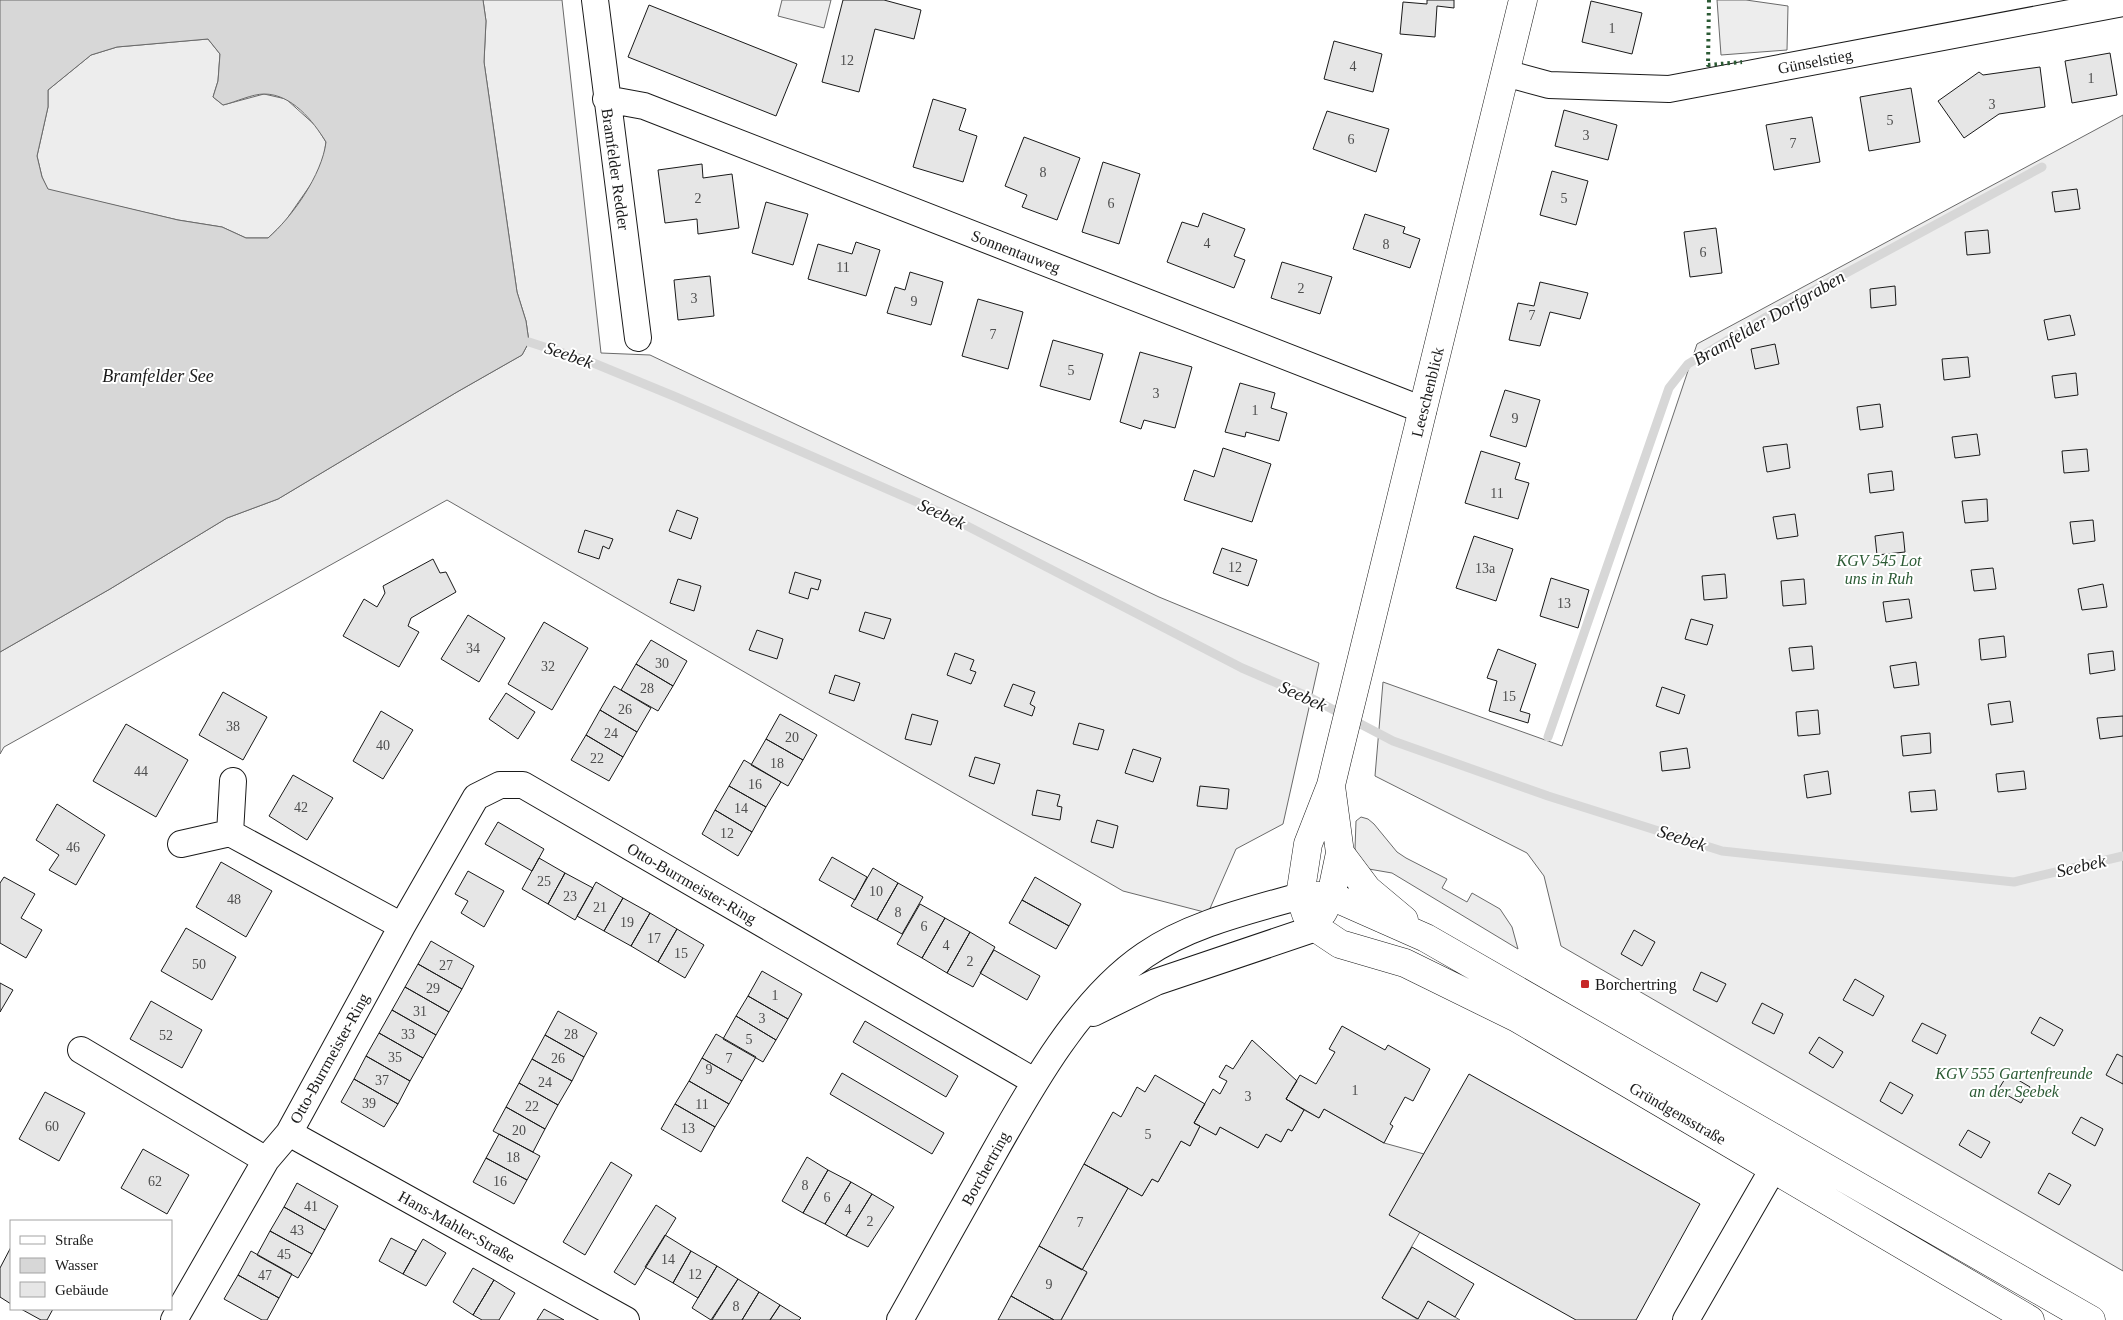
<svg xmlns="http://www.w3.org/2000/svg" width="2123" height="1320" font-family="'Times New Roman',serif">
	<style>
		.built { fill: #ededed; stroke: #6a6a6a }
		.water { fill: #d7d7d7; stroke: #6a6a6a; fill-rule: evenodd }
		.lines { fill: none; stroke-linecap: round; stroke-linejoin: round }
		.stream { stroke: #d7d7d7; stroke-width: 9 }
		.building { fill: #e6e6e6; stroke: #1a1a1a }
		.street-casing { stroke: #1a1a1a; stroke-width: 28 }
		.secondary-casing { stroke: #1a1a1a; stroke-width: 29 }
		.street { stroke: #fff; stroke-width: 26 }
		.secondary { stroke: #fff; stroke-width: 28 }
		.hedge { stroke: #2b5a34; stroke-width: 4; stroke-dasharray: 2.5 4; stroke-linecap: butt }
		.poi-dot { fill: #c62828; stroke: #fff; stroke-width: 2 }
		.labels { text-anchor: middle; stroke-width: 4; stroke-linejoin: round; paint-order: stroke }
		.number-label { font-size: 14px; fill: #4d4d4d }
		.street-label { font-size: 16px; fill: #1a1a1a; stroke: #fff }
		.park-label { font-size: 16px; font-style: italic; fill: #2b5a34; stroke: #fff }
		.poi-label { font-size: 16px; fill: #1a1a1a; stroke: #fff; text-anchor: start }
		.water-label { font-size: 18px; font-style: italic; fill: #1a1a1a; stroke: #fff }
	</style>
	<rect width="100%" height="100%" fill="#fff"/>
	<path class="built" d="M483 0H562L601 353 650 355 1159 597 1319 663 1283 824 1236 849 1208 913 1123 891 447 500 4 747 0 754V652L110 589 227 518 278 499 457 392 522 355 529 342 526 321 517 292 484 62 486 21Z
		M782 0H831L824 28 778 16Z
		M1717 0H1746L1788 6 1787 50 1721 55Z
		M208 39 220 54 218 81 213 97 223 105 264 94 286 99 316 126 326 142 324 156 316 177 284 223 268 238H246L222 227 178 220 48 190 42 177 37 156 48 107V90L91 55 117 47Z
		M2123 115V1271L1561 946 1544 876 1527 853 1375 776 1383 682 1562 746 1697 344Z
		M1361 817 1368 819 1374 824 1397 852 1406 858 1447 879 1442 888 1467 902 1472 893 1500 909 1512 927 1518 949 1392 873 1363 868 1355 849 1356 821Z
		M1324 1109 1384 1143 1424 1154 1390 1215 1420 1232 1382 1298 1417 1319 1428 1301 1460 1320H1061L1087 1273 1082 1270 1128 1188 1142 1196 1152 1179 1158 1182 1181 1141 1190 1146 1200 1126 1216 1135 1220 1127 1258 1148 1266 1134 1281 1142 1288 1129 1292 1131 1304 1110 1319 1118Z"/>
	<path class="water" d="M0 0H483L486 21 484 62 517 292 526 321 529 342 522 355 457 392 278 499 227 518 110 589 0 652ZM208 39 220 54 218 81 213 97 223 105C236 102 252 94 264 94 292 94 313 121 326 142 322 175 292 217 268 238H246L222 227 178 220 48 189 42 177 37 156 48 107V90L91 55 117 47Z"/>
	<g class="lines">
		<path class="stream" d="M529 342 591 362 676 397 942 513 1242 668 1309 697 1393 741 1548 796 1722 851 2014 882 2123 856
			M1548 737 1669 388 1688 364 1776 311 2042 167"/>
	</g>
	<path class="building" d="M843 0H884L921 10 914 39 875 29 859 92 822 82Z
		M1427 0H1454V8L1437 6 1435 37 1400 34 1403 2 1427 4Z
		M1591 1 1642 13 1632 54 1582 42Z
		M649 5 797 64 776 116 628 57Z
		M1334 41 1382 54 1373 92 1324 79Z
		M2110 53 2117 95 2072 103 2065 61Z
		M2040 67 2045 107 1999 114 1964 138 1938 101 1979 72 1983 75Z
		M1911 88 1920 142 1869 151 1860 97Z
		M933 99 966 109 959 130 977 136 963 182 913 167Z
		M1564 110 1617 125 1608 160 1555 146Z
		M1327 111 1389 129 1376 172 1313 149Z
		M1812 117 1820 162 1774 170 1766 125Z
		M1024 137 1080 158 1057 220 1022 207 1027 195 1005 186Z
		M1103 162 1140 174 1119 244 1082 232Z
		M702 164 703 178 732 174 739 228 698 234 697 219 665 223 658 170Z
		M1552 171 1588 181 1576 225 1540 215Z
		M2077 189 2080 209 2055 212 2052 192Z
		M766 202 808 214 793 265 752 253Z
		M1203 213 1245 229 1234 256 1245 260 1234 288 1167 262 1182 222 1198 227Z
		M1365 214 1405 227 1403 233 1420 239 1410 268 1353 249Z
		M1716 228 1722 273 1690 277 1684 232Z
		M1988 230 1990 253 1967 255 1965 232Z
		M856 242 880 250 866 296 808 279 818 244 852 254Z
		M1282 262 1332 277 1320 314 1271 298Z
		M910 272 943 282 931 325 887 313 895 287 905 290Z
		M710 276 714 316 678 320 674 280Z
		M1540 282 1588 293 1580 319 1550 312 1540 346 1509 340 1518 303 1534 306Z
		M1895 286 1896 305 1871 308 1870 289Z
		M978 299 1023 312 1008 369 962 356Z
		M2070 315 2075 335 2048 340 2044 320Z
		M1053 340 1103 354 1090 400 1040 386Z
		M1775 344 1779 364 1755 369 1751 349Z
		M1140 352 1192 367 1175 428 1144 420 1141 429 1120 422Z
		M1968 357 1970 377 1944 380 1942 359Z
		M2076 373 2078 395 2055 398 2052 376Z
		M1240 383 1275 393 1271 408 1287 413 1279 441 1246 432 1245 437 1225 432Z
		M1505 390 1540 400 1526 447 1490 436Z
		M1880 404 1883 427 1860 430 1857 407Z
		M1977 434 1980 455 1955 458 1952 437Z
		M1787 444 1790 468 1767 472 1763 447Z
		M1223 448 1271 464 1252 522 1184 500 1194 470 1214 477Z
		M2087 449 2089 471 2064 473 2062 451Z
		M1481 451 1520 463 1515 479 1529 483 1518 519 1465 503Z
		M1892 471 1894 490 1870 493 1868 474Z
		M1987 499 1988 521 1965 523 1962 501Z
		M677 510 698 518 691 539 669 531Z
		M1795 514 1798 536 1777 539 1773 517Z
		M2093 520 2095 541 2073 544 2070 522Z
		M585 530 613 539 609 549 603 546 599 559 578 552Z
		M1903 532 1905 552 1877 555 1875 536Z
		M1474 536 1513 549 1496 601 1456 588Z
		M1222 548 1257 560 1248 586 1213 573Z
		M433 559 440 573 446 572 456 592 411 618 408 626 419 632 399 667 343 636 364 599 377 607 385 593 383 586Z
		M1993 568 1996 589 1974 591 1971 570Z
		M795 572 821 580 818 590 811 588 808 599 789 593Z
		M1725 574 1727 598 1704 600 1702 576Z
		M1551 578 1589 590 1578 628 1540 616Z
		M678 579 701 586 694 611 670 603Z
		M1804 579 1806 604 1783 606 1781 581Z
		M2103 584 2107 607 2082 610 2078 589Z
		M1909 599 1912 618 1886 622 1883 602Z
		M865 612 891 619 884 639 859 631Z
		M468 615 505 638 479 682 441 659Z
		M1691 619 1713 625 1707 645 1685 639Z
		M544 622 588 648 552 710 508 684Z
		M757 630 783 639 777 659 749 650Z
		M2004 636 2006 657 1981 660 1979 639Z
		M651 640 687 661 673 686 636 664Z
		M1812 646 1814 669 1792 671 1789 648Z
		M1498 649 1536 664 1520 711 1530 714 1528 723 1489 711 1497 681 1487 678Z
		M2113 651 2115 670 2090 674 2088 654Z
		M955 653 974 660 970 670 976 672 971 684 947 675Z
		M1916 662 1919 685 1894 688 1890 666Z
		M636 664 673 686 658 711 621 690Z
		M835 675 860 683 854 701 829 693Z
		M1013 684 1035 692 1030 704 1035 707 1032 716 1004 706Z
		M614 686 651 708 637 732 600 710Z
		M1662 687 1685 695 1679 714 1656 706Z
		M223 692 267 717 243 760 199 735Z
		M506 693 535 712 518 739 489 719Z
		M2010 701 2013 722 1991 725 1988 704Z
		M600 710 637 732 623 757 586 735Z
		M1818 710 1820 734 1798 736 1796 712Z
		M381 711 413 730 383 779 353 761Z
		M780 714 817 735 803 760 766 739Z
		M912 714 938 721 931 745 905 739Z
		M2123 716V736L2100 739 2097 718Z
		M1079 723 1104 730 1098 750 1073 744Z
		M126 724 188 760 156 817 93 781Z
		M1930 733 1931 753 1903 756 1901 736Z
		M586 735 623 757 609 781 571 760Z
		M766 739 803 760 788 786 751 765Z
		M1687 748 1690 768 1662 771 1660 752Z
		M1133 749 1161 758 1153 782 1125 773Z
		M975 757 1000 764 994 784 969 776Z
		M744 760 781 782 766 807 729 786Z
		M1828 771 1831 794 1807 798 1804 775Z
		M2024 771 2026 789 1998 792 1996 774Z
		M293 775 333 798 307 840 269 816Z
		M729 786 766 807 752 832 715 810Z
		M1200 786 1229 789 1227 809 1197 806Z
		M1037 790 1060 795 1057 806 1062 807 1060 820 1032 815Z
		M1935 790 1937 810 1911 812 1909 792Z
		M57 804 105 835 76 885 49 870 59 855 36 840Z
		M715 810 752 832 738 856 702 834Z
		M1097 820 1118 826 1113 848 1091 842Z
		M498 822 544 849 532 871 485 844Z
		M832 857 867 877 855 900 819 880Z
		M539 858 565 873 548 904 522 889Z
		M221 862 272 891 246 937 196 907Z
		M873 868 898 883 877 920 851 906Z
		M468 871 504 891 484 927 461 913 468 901 455 894Z
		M565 873 593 888 575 920 548 904Z
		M4 877 35 894 21 918 42 930 26 958 0 943V883Z
		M1035 877 1081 904 1069 926 1022 900Z
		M596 882 623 898 604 931 577 916Z
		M898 883 923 897 902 934 877 920Z
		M623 898 650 913 631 946 604 931Z
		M1022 900 1069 926 1056 949 1009 923Z
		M920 904 945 918 922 958 897 944Z
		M650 913 677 929 658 962 631 946Z
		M945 918 970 932 947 973 922 958Z
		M186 928 236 957 212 1000 161 971Z
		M677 929 704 945 685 978 658 962Z
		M1634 930 1655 942 1642 966 1621 954Z
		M970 932 995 947 973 987 947 973Z
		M431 941 474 966 462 989 418 964Z
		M994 950 1040 976 1027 1000 980 973Z
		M418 964 462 989 449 1012 405 987Z
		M762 971 802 994 788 1019 748 996Z
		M1701 972 1726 984 1717 1002 1693 990Z
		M1855 979 1884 996 1873 1016 1843 1000Z
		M0 983 13 990 0 1012Z
		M405 987 449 1012 436 1035 392 1010Z
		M748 996 788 1019 776 1040 736 1016Z
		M151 1001 202 1030 182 1068 130 1039Z
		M1762 1003 1783 1014 1774 1034 1752 1023Z
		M392 1010 436 1035 423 1058 379 1033Z
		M558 1011 597 1033 584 1057 545 1035Z
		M736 1016 776 1040 763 1062 723 1039Z
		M2040 1017 2063 1030 2054 1046 2031 1033Z
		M865 1021 958 1076 946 1097 853 1042Z
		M1922 1023 1946 1035 1937 1054 1912 1041Z
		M1342 1026 1385 1050 1388 1045 1430 1069 1413 1101 1405 1097 1390 1124 1393 1126 1384 1143 1324 1109 1319 1118 1286 1099 1300 1075 1316 1084 1335 1052 1329 1049Z
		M379 1033 423 1058 410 1081 366 1056Z
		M716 1034 756 1057 742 1081 702 1058Z
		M545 1035 584 1057 572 1081 532 1059Z
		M1819 1037 1843 1052 1833 1068 1809 1053Z
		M1252 1040 1297 1081 1286 1099 1304 1110 1292 1131 1288 1129 1281 1142 1266 1134 1258 1148 1220 1127 1216 1135 1194 1123 1213 1089 1220 1094 1227 1081 1219 1077 1226 1065 1233 1069Z
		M2117 1054 2123 1057V1084L2106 1075Z
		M366 1056 410 1081 398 1104 354 1079Z
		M702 1058 742 1081 729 1104 689 1081Z
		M532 1059 572 1081 558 1105 519 1083Z
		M842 1073 944 1133 932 1154 830 1094Z
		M1469 1074 1700 1204 1636 1320H1576L1389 1215Z
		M2008 1074 2030 1087 2021 1103 1998 1090Z
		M1155 1075 1205 1104 1194 1123 1200 1126 1190 1146 1181 1141 1158 1182 1152 1179 1142 1196 1084 1164 1113 1112 1121 1117 1137 1087 1145 1092Z
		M354 1079 398 1104 384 1127 341 1102Z
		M689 1081 729 1104 715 1127 675 1104Z
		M1890 1082 1913 1095 1902 1114 1880 1101Z
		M519 1083 558 1105 545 1129 506 1107Z
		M45 1092 85 1113 59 1161 19 1139Z
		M675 1104 715 1127 701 1152 661 1129Z
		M506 1107 545 1129 533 1152 493 1131Z
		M2081 1117 2103 1129 2095 1146 2072 1133Z
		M1968 1130 1990 1142 1981 1158 1959 1145Z
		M499 1134 540 1156 527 1180 486 1158Z
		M143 1149 189 1175 167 1214 121 1188Z
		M807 1157 828 1170 803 1213 782 1201Z
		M486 1158 527 1180 514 1204 473 1182Z
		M611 1162 632 1175 585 1255 563 1242Z
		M1084 1164 1128 1188 1082 1270 1039 1246Z
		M828 1170 851 1182 825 1224 803 1213Z
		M2049 1173 2071 1185 2059 1205 2038 1193Z
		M851 1182 872 1194 846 1236 825 1224Z
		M297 1183 338 1206 325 1230 284 1207Z
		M872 1194 894 1207 868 1247 846 1236Z
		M656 1205 676 1218 635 1285 614 1272Z
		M284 1207 325 1230 312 1254 270 1231Z
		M270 1231 312 1254 298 1278 257 1255Z
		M665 1235 691 1251 673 1283 645 1267Z
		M391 1238 416 1251 403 1274 379 1261Z
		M423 1239 446 1253 426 1286 403 1274Z
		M1039 1246 1087 1272 1061 1320H1054L1011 1296Z
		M11 1247V1304L0 1297V1268Z
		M1412 1247 1474 1284 1455 1317 1428 1301 1418 1319 1382 1298Z
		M251 1251 292 1274 279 1298 238 1275Z
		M691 1251 717 1266 698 1298 673 1283Z
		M717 1266 738 1279 711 1320 692 1308Z
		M473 1268 494 1280 473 1315 453 1302Z
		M238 1275 279 1298 267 1320H262L224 1299Z
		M738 1279 759 1292 742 1320H712Z
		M494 1280 515 1293 499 1320H482L473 1315Z
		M759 1292 780 1305 770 1320H742Z
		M1011 1296 1054 1320H998Z
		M780 1305 801 1318 799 1320H770Z
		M21 1309H53L47 1320H41Z
		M544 1309 564 1320H537Z"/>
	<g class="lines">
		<g class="street-casing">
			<path id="street" d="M595 0 638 338
				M1505 73 1549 85 1669 89 2123 3
				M606 99 644 106 1423 410
				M233 781 230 833 402 926
				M181 844 230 833
				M1093 1013 1156 982 1316 928
				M81 1050 266 1160
				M289 1133 626 1320
				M174 1320 266 1160 289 1133 402 926 476 797 500 785H523L1034 1081
				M900 1320C929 1268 958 1216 987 1165 1027 1094 1077 1001 1145 955 1190 924 1248 911 1300 896
				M1686 1320 1784 1150"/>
		</g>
		<g class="secondary-casing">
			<path id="secondary" d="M1523 0 1337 760 1331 785 1308 844 1300 896 1306 914 1316 928 1340 944 1405 963 1517 1018 2030 1320
				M1340 853 1367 889 1404 920
				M1300 896H1331L1426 938 2091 1320
				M1323 912 1331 896 1340 853 1331 786"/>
		</g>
		<use href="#street" class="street"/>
		<use href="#secondary" class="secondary"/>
		<path class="hedge" d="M1709 0 1708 65 1742 62"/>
	</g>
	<rect class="poi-dot" x="1580" y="979" width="10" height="10" rx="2.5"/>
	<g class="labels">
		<g class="number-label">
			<text x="1612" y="33">1</text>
			<text x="847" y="65">12</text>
			<text x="1353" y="71">4</text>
			<text x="2091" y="83">1</text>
			<text x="1992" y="109">3</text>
			<text x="1890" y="125">5</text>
			<text x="1586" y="140">3</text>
			<text x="1351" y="144">6</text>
			<text x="1793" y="148">7</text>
			<text x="1043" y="177">8</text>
			<text x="698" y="203">2</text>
			<text x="1564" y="203">5</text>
			<text x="1111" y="208">6</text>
			<text x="1207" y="248">4</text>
			<text x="1386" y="249">8</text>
			<text x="1703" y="257">6</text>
			<text x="843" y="272">11</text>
			<text x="1301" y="293">2</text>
			<text x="694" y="303">3</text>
			<text x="914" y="306">9</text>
			<text x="1532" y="320">7</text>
			<text x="993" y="339">7</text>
			<text x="1071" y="375">5</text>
			<text x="1156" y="398">3</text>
			<text x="1255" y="415">1</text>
			<text x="1515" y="423">9</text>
			<text x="1497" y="498">11</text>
			<text x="1235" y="572">12</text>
			<text x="1485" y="573">13a</text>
			<text x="1564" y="608">13</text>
			<text x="473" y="653">34</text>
			<text x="662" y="668">30</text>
			<text x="548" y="671">32</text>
			<text x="647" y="693">28</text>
			<text x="1509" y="701">15</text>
			<text x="625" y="714">26</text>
			<text x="233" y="731">38</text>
			<text x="611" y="738">24</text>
			<text x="792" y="742">20</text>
			<text x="383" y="750">40</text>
			<text x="597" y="763">22</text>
			<text x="777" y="768">18</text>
			<text x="141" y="776">44</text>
			<text x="755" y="789">16</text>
			<text x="301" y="812">42</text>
			<text x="741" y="813">14</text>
			<text x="727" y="838">12</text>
			<text x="73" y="852">46</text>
			<text x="544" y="886">25</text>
			<text x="876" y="896">10</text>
			<text x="570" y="901">23</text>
			<text x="234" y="904">48</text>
			<text x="600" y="912">21</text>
			<text x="898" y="917">8</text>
			<text x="627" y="927">19</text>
			<text x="924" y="931">6</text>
			<text x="654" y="943">17</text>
			<text x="946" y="950">4</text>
			<text x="681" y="958">15</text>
			<text x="970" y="966">2</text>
			<text x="199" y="969">50</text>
			<text x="446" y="970">27</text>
			<text x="433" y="993">29</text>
			<text x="775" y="1000">1</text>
			<text x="420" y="1016">31</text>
			<text x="762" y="1023">3</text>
			<text x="408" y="1039">33</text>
			<text x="571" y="1039">28</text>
			<text x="166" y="1040">52</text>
			<text x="749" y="1044">5</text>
			<text x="395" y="1062">35</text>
			<text x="558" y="1063">26</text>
			<text x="729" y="1063">7</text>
			<text x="709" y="1074">9</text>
			<text x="382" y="1085">37</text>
			<text x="545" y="1087">24</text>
			<text x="1355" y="1095">1</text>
			<text x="1248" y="1101">3</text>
			<text x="369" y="1108">39</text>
			<text x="702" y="1109">11</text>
			<text x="532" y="1111">22</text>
			<text x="52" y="1131">60</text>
			<text x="688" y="1133">13</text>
			<text x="519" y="1135">20</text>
			<text x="1148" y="1139">5</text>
			<text x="513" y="1162">18</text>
			<text x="155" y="1186">62</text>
			<text x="500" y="1186">16</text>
			<text x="805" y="1190">8</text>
			<text x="827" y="1202">6</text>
			<text x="311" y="1211">41</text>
			<text x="848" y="1214">4</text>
			<text x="870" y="1226">2</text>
			<text x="1080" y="1227">7</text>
			<text x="297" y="1235">43</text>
			<text x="284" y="1259">45</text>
			<text x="668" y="1264">14</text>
			<text x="695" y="1279">12</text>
			<text x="265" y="1280">47</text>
			<text x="1049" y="1289">9</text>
			<text x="736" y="1311">8</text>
		</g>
		<g class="street-label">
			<text transform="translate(1815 61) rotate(-11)" y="6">Günselstieg</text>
			<text transform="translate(616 169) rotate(82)" y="6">Bramfelder Redder</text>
			<text transform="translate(1016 251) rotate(21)" y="6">Sonnentauweg</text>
			<text transform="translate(1427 392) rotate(-76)" y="6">Leeschenblick</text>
			<text transform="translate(692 883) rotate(30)" y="6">Otto-Burrmeister-Ring</text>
			<text transform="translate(329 1058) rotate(-61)" y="6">Otto-Burrmeister-Ring</text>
			<text transform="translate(1678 1113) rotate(30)" y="6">Gründgensstraße</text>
			<text transform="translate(985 1168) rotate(-61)" y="6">Borchertring</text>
			<text transform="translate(457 1226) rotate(29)" y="6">Hans-Mahler-Straße</text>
		</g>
		<g class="park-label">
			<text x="1879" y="566">KGV 545 Lot<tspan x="1879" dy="18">uns in Ruh</tspan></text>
			<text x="2014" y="1079">KGV 555 Gartenfreunde<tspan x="2014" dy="18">an der Seebek</tspan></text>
		</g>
		<g class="poi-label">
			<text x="1595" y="990">Borchertring</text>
		</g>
		<g class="water-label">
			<text transform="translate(1769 318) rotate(-30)" y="6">Bramfelder Dorfgraben</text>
			<text transform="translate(569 355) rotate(19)" y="6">Seebek</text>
			<text x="158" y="382">Bramfelder See</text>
			<text transform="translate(942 514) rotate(25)" y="6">Seebek</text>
			<text transform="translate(1303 696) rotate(25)" y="6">Seebek</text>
			<text transform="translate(1682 838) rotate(18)" y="6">Seebek</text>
			<text transform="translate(2081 866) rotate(-13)" y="6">Seebek</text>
		</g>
	</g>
	<rect x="10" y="1220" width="162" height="90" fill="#ffffff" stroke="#a3a3a3"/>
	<rect x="20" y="1236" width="25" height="8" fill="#ffffff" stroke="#a3a3a3"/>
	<text x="55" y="1245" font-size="15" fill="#1a1a1a">Straße</text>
	<rect x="20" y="1258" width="25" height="15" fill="#d7d7d7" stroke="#a3a3a3"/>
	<text x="55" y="1270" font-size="15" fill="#1a1a1a">Wasser</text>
	<rect x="20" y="1282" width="25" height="15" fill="#e6e6e6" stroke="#a3a3a3"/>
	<text x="55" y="1295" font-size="15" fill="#1a1a1a">Gebäude</text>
</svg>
